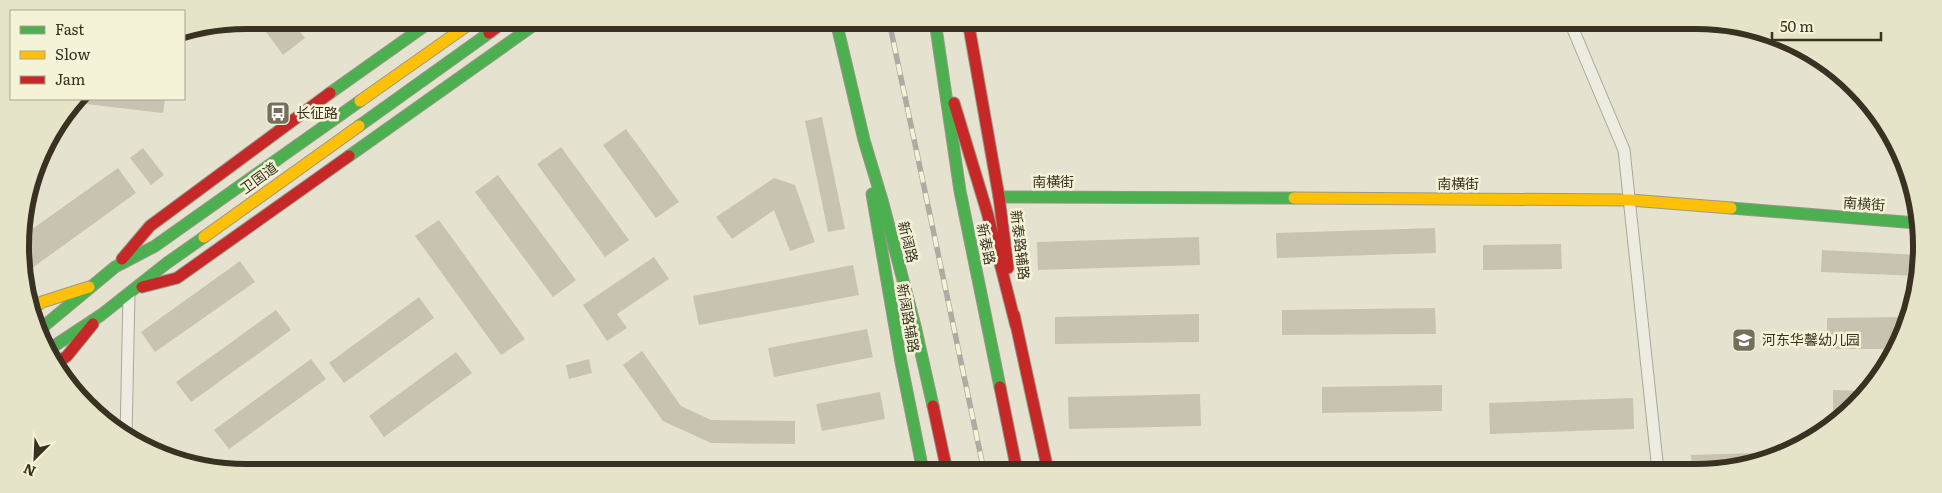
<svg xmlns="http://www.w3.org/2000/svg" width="1942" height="493" font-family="Literata,'Noto Sans SC',serif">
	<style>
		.building { fill: #c8c2b1 }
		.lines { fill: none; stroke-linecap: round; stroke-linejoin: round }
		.street-casing { stroke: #aaa799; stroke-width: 13 }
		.fast-casing { stroke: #9a9788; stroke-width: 13 }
		.slow-casing { stroke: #9a9788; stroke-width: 13 }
		.jam-casing { stroke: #9a9788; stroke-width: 13 }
		.street { stroke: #eeece1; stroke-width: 11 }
		.fast { stroke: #4caf50; stroke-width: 11 }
		.slow { stroke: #ffc107; stroke-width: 11 }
		.jam { stroke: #c62828; stroke-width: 11 }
		.rail-casing { stroke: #adaba2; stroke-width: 5.5 }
		.rail { stroke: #f4f2d7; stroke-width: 4; stroke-dasharray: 11; stroke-linecap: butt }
		.jam-bridge-casing { stroke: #908d7f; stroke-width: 13; stroke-linecap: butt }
		.jam-bridge { stroke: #c62828; stroke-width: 11 }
		.labels { text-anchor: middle; stroke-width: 5; stroke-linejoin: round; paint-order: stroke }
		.poi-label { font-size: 14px; fill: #393121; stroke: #f4f2d7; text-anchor: start }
		.street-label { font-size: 14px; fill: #393121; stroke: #f4f2d7 }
		.rim { fill: none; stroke: #393121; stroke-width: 6 }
	</style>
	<rect width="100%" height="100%" fill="#e5e3d0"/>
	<path class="building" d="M268 20H291L305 38 283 55 261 25Z
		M80 99H165L163 113 77 103Z
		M822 117 845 229 828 232 805 121Z
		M626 129 679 202 656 218 603 145Z
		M561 147 629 240 605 257 537 164Z
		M143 148 164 175 151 185 130 158Z
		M118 168 136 193 28 271 25 266 21 237Z
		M498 175 576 280 553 297 475 192Z
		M774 178 795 185 815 242 790 251 774 210 732 239 716 217Z
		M439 220 525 339 501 355 415 236Z
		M1435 228 1436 253 1277 258 1276 233Z
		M1199 237 1200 265 1038 270 1037 242Z
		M1561 244 1562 269 1483 270V245Z
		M1822 250 1919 255 1920 276 1821 272Z
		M654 257 669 279 617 314 627 328 607 341 583 305Z
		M240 261 255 282 155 352 141 332Z
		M853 265 859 295 699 325 693 296Z
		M419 297 434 318 344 383 329 363Z
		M1435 308 1436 334 1282 335V310Z
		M276 310 291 330 191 402 176 382Z
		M1199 314V342L1055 344V317Z
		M1907 317 1897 349H1827V318Z
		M867 329 873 357 774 377 768 348Z
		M642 351 681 406 711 420 795 421V444L711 443 663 421 623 365Z
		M456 352 472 373 384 437 369 416Z
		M311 359 326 379 229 449 214 430Z
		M589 359 592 373 569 379 566 365Z
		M1442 385V411L1322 413V387Z
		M1833 390 1867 391 1855 407 1837 420H1833Z
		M880 392 885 419 822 431 816 404Z
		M1200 394 1201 426 1069 429 1068 397Z
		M1633 398 1634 429 1490 434 1489 403Z
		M1787 452 1725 471H1692L1691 455Z
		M1446 463V471H1304V464Z
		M435 469H505V471H435Z"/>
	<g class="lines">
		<g class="street-casing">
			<path id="street" d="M1570 22 1624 150 1658 471
				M126 437 129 293"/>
		</g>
		<g class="fast-casing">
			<path id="fast" d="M836 21 864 140 882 200 915 326 933 406
				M935 21 960 191 1000 387
				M330 93 433 20
				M359 126 489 33
				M349 156 541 20
				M872 194 901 362 923 471
				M999 197 1294 198
				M1731 208 1917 223
				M38 331 115 267 155 246 360 101
				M48 350 101 315 167 263 204 237"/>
		</g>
		<g class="slow-casing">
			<path id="slow" d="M360 101 475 20
				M1294 198 1630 200 1731 208
				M204 237 359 126
				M31 310 42 302 89 287"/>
		</g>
		<g class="jam-casing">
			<path id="jam" d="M968 21 999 197 1008 268
				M954 103 987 212 1016 326
				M122 259 150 226 330 93
				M142 287 177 278 349 156
				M1014 315 1048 471
				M56 364 67 356 93 324
				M1000 387 1017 471
				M933 406 947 471"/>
		</g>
		<use href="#street" class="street"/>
		<use href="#fast" class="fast"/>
		<use href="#slow" class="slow"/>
		<use href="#jam" class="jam"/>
		<g class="rail-casing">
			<path id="rail" d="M889 21 984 471"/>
		</g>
		<use href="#rail" class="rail"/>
		<g class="jam-bridge-casing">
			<path id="jam-bridge" d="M489 33 506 20"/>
		</g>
		<use href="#jam-bridge" class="jam-bridge"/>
	</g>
	<defs>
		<g id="bus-square" transform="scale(1.25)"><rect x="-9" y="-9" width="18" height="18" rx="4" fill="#756f5e" stroke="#f4f2d7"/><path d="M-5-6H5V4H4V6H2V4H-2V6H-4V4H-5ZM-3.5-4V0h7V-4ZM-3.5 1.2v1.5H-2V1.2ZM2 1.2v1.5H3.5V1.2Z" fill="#fff"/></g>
		<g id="school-square" transform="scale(1.25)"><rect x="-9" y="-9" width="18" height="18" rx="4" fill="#756f5e" stroke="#f4f2d7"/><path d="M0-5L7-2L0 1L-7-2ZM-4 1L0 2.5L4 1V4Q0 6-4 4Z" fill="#fff"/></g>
	</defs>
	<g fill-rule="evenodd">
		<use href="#bus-square" x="278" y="113"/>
		<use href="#school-square" x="1744" y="340"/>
	</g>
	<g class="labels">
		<g class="poi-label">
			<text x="296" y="118">长征路</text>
			<text x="1762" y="345">河东华馨幼儿园</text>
		</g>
		<g class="street-label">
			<text transform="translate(259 178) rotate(-36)" y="5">卫国道</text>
			<text x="1053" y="187">南横街</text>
			<text x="1458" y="189">南横街</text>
			<text transform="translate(1864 204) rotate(4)" y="5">南横街</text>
			<text transform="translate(908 242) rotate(76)" y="5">新阔路</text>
			<text transform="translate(986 244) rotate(78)" y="5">新泰路</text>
			<text transform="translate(1020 245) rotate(83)" y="5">新泰路辅路</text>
			<text transform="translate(908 318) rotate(80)" y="5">新阔路辅路</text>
		</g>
	</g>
	<path d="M0 0H1942V493H0ZM246 29H1696A217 217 0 0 1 1913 246V247A217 217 0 0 1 1696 464H246A217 217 0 0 1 29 247V246A217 217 0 0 1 246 29Z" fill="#e5e3c8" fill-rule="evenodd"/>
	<path class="rim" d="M246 29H1696A217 217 0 0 1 1913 246V247A217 217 0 0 1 1696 464H246A217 217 0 0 1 29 247V246A217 217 0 0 1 246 29Z"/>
	<rect x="10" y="10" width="175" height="90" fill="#f4f2d7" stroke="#a9a58e"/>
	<rect x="20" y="26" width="25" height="8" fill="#4caf50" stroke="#a9a58e"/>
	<text x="55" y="35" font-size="15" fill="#393121">Fast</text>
	<rect x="20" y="51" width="25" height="8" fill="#ffc107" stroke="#a9a58e"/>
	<text x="55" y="60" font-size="15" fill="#393121">Slow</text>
	<rect x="20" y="76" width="25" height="8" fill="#c62828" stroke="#a9a58e"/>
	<text x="55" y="85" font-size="15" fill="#393121">Jam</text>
	<g transform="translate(35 458) rotate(204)" stroke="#f4f2d7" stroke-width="4" paint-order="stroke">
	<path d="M0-4L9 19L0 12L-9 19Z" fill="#393121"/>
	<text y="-8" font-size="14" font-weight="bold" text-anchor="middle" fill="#393121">N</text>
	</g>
	<path d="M1772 32v8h109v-8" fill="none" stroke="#393121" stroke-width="2.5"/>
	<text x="1780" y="32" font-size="15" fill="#393121" stroke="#f4f2d7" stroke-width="4" paint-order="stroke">50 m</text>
</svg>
